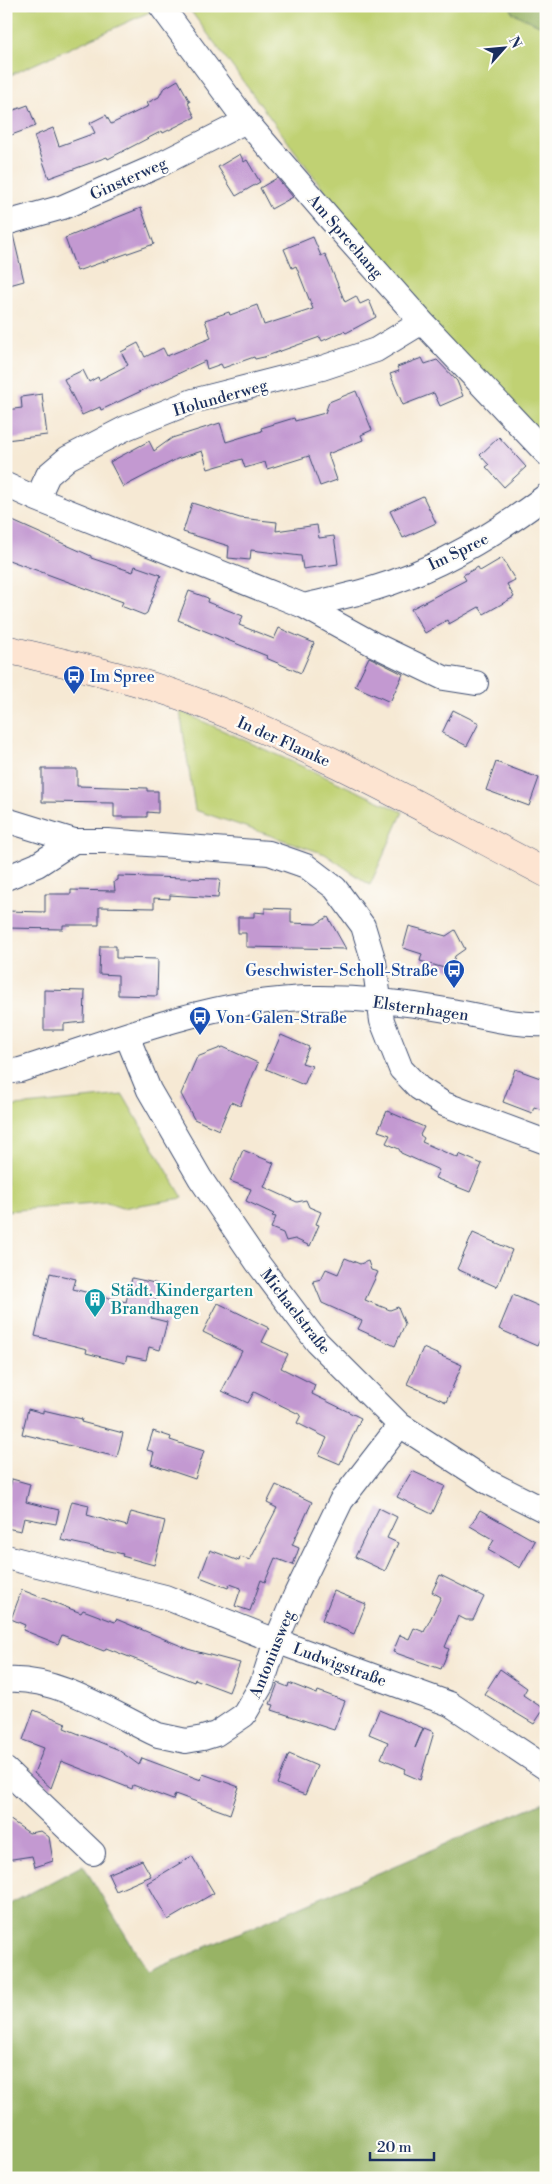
<svg xmlns="http://www.w3.org/2000/svg" width="552" height="2184" font-family="'Libre Bodoni',serif">
	<style>
		.green { fill: #c0d173; stroke: #6e8068 }
		.forest { fill: #98b365; stroke: #5a7162 }
		.building { fill: #c399d1 }
		.lines { fill: none; stroke-linecap: round; stroke-linejoin: round }
		.minor-casing { stroke: #3c4b70; stroke-width: 26 }
		.secondary-casing { stroke: #3c4b70; stroke-width: 29 }
		.minor { stroke: #fff; stroke-width: 24 }
		.secondary { stroke: #fde4d1; stroke-width: 28 }
		.labels { text-anchor: middle; stroke-width: 4.5; stroke-linejoin: round; paint-order: stroke }
		.street-label { font-size: 16px; fill: #1b2f5e; stroke: #fdfcf7 }
		.transit-label { font-size: 16px; fill: #164399; stroke: #fdfcf7; text-anchor: start }
		.culture-label { font-size: 16px; fill: #0d838f; stroke: #fdfcf7; text-anchor: start }
	</style>
	<rect width="100%" height="100%" fill="#fdfcf7"/>
	<filter id="ink" filterUnits="userSpaceOnUse"><feTurbulence type="fractalNoise" baseFrequency=".02" numOctaves="2"/><feDisplacementMap in="SourceGraphic" scale="10" xChannelSelector="R" yChannelSelector="G"/><feConvolveMatrix kernelMatrix="1 2 1 2 8 2 1 2 1" color-interpolation-filters="sRGB"/></filter>
	<filter id="wash" filterUnits="userSpaceOnUse"><feTurbulence type="fractalNoise" baseFrequency=".0096" numOctaves="4" result="noise"/><feDisplacementMap in="SourceGraphic" scale="20" xChannelSelector="R" yChannelSelector="G"/><feGaussianBlur stdDeviation="1.12" result="paint"/><feColorMatrix in="noise" values="0 0 0 0 0 0 0 0 0 0 0 0 0 0 0 0 0 1.4 0 .05"/><feComposite in="paint" operator="in"/></filter>
	<g filter="url(#wash)">
		<rect width="100%" height="100%" fill="#f6e9d4"/>
		<path class="green" d="M6 6H163L6 77Z
			M187 6H510L513 13 546 28V455L422 322Z
			M180 711 403 812 370 885 325 854 195 810Z
			M123 1095 183 1198 122 1208 107 1203 6 1211V1107Z"/>
		<path class="forest" d="M510 6H546V28L513 13Z
			M546 1801V2178H6V1906L83 1865 148 1972Z"/>
		<g id="blocks">
			<path class="building" d="M178 80 190 102 188 103 195 117 163 133 162 131 108 159 107 157 49 178 34 136 53 128 59 146 95 133 90 123 106 115 111 124 149 106 147 103 159 97 163 89Z
				M28 105 36 126 6 137V113Z
				M240 154 244 162 247 160 260 182 236 196 218 167Z
				M277 178 293 197 271 209 260 188Z
				M141 208 154 244 77 271 65 238Z
				M13 235 24 281 6 286V236Z
				M313 237 321 256 325 254 345 302 356 296 360 304 369 300 376 317 346 333 344 331 322 341 320 337 264 357 255 359 254 357 223 368 221 364 207 369 205 361 101 410 100 407 82 415 64 379 83 370 89 382 98 377 99 380 128 365 121 352 138 343 145 357 163 348 167 356 211 338 205 320 229 312 230 315 257 305 264 325 313 309 296 266 292 268 284 249Z
				M422 358 425 364 437 360 457 381 463 396 440 406 434 393 403 405 390 374 399 371 397 367Z
				M356 391 372 430 361 435 363 440 328 454 337 480 320 486 309 456 267 469 265 462 245 468 242 459 208 469 202 451 177 459 123 487 110 462 149 441 154 451 172 438 220 423 226 442 262 431 261 428 294 418 295 421 325 413 329 402Z
				M42 394 47 435 6 440V410L22 408 21 397Z
				M499 437 526 467 504 487 486 467 489 465 480 455Z
				M423 496 436 523 403 538 390 511Z
				M192 503 240 518 277 522 276 531 317 525 319 538 334 536 338 564 303 569 301 556 251 550 250 560 228 558 229 546 183 532Z
				M6 518 91 556V558L133 572 135 566 161 575 147 613 144 615 121 606 123 602 6 559Z
				M502 558 515 580 507 584 514 597 484 614 479 607 449 624 447 620 425 633 411 609 466 580 463 575 478 567 480 571Z
				M189 591 208 598 207 602 243 616 239 625 274 639 279 628 314 643 301 673 266 658 267 656 178 620Z
				M369 657 403 674 390 702 355 686Z
				M453 710 479 723 467 746 442 733Z
				M496 762 539 778 529 806 486 790Z
				M42 769H77V786L147 788V791H158V813L147 812V817H114V803L42 802Z
				M118 876 220 879 218 898 170 895V899L154 898V908L99 907V925H63V929L6 928V911L45 912V894H71V890L115 891 114 882 118 880Z
				M265 908 291 909V923L316 924 328 917 346 949 246 947V933H238V917H254V912L265 913Z
				M409 926 446 936 455 930 465 949 455 956 451 970 420 961 422 954 403 948Z
				M100 946H116V958L158 959 157 996 118 995V975L99 974Z
				M44 990 85 991 84 1022 64 1024V1030H44Z
				M281 1035 309 1047 302 1063 312 1066 304 1085 266 1069Z
				M223 1047 258 1063 240 1106 231 1102 219 1130 194 1119 181 1094 197 1057Z
				M515 1069 546 1080V1111L534 1107 532 1113 503 1102Z
				M387 1111 424 1127 420 1135 424 1138 422 1142 458 1158 459 1154 482 1164 470 1192 435 1178 439 1170 401 1153 399 1149 386 1143 390 1135 378 1131Z
				M243 1150 274 1163 264 1187 297 1202 306 1200 309 1207 321 1212 316 1224 319 1225 310 1246 295 1239 286 1241 283 1233 271 1228 276 1217 272 1216 274 1214 246 1201 251 1189 230 1181Z
				M473 1233 512 1250 497 1287 457 1269Z
				M345 1258 360 1264 368 1261 371 1270 378 1272 365 1300 390 1310 398 1307 405 1324 395 1346 358 1329 362 1321 322 1303 313 1281 321 1279 326 1269 338 1274Z
				M50 1273 76 1279 73 1289 126 1302 132 1278 159 1284 151 1318 167 1322 160 1350 149 1347 146 1360 127 1356 125 1363 86 1353 87 1349 35 1336Z
				M513 1295 546 1309V1326L537 1346 499 1329Z
				M218 1303 269 1328 262 1342 288 1354 281 1368 315 1385 312 1394 361 1418 340 1464 319 1455 327 1438 297 1423 301 1415 254 1392 248 1403 222 1391 242 1351 203 1332Z
				M423 1348 462 1365 446 1402 407 1384Z
				M28 1409 43 1413V1410L82 1419 81 1422 123 1433 117 1457 22 1434Z
				M153 1431 171 1437 170 1440 204 1451 195 1479 151 1464 154 1452 147 1450Z
				M412 1471 445 1486 432 1514 397 1497Z
				M12 1479 30 1484 26 1502 59 1510 56 1524 24 1518 21 1531 6 1528V1505Z
				M276 1485 312 1502 292 1545 299 1548 293 1565 275 1558 265 1582 261 1580 250 1611 235 1606 241 1588 230 1584 228 1588 200 1577 210 1550 239 1561 240 1557 250 1560 277 1508 267 1503Z
				M72 1501 89 1505 87 1515 127 1526 131 1512 165 1521 154 1565 122 1556 123 1554 61 1540Z
				M379 1508 397 1517 387 1538 398 1543 385 1571 355 1557Z
				M480 1510 535 1541 520 1568 488 1550 494 1540 470 1526Z
				M440 1575 484 1597 473 1620H466L458 1616 445 1647 449 1649 441 1669 393 1652 400 1635 409 1639 414 1628 424 1632 441 1597 432 1592Z
				M22 1590 81 1613 83 1610 115 1622 116 1619 191 1650 240 1663 229 1692 195 1679 194 1682 106 1648 104 1651 62 1635 58 1644 23 1630 25 1625 11 1619Z
				M334 1591 366 1604 354 1634 322 1620Z
				M500 1669 527 1688 523 1695 544 1709 534 1724 484 1694Z
				M278 1683 288 1687 289 1683 317 1694 318 1691 345 1701 334 1730 272 1710 274 1705 270 1704Z
				M34 1710 66 1723 64 1728 117 1749 139 1765 142 1758 201 1780 203 1774 239 1787 230 1814 175 1794 173 1800 133 1785 132 1789 61 1761 51 1788 34 1773 44 1748 23 1740Z
				M379 1710 423 1728 415 1748 424 1728 434 1732 420 1780 404 1773 406 1769 381 1758 388 1742 369 1734Z
				M289 1754 317 1766 305 1795 277 1784Z
				M6 1817 29 1833 41 1831 49 1837 53 1861 35 1867 32 1856 6 1860Z
				M192 1856 214 1893 168 1920 147 1883Z
				M142 1860 151 1876 116 1891 108 1874Z"/>
		</g>
	</g>
	<g filter="url(#ink)">
		<use href="#blocks" fill-opacity="0" stroke="#3c4b70" stroke-width="1"/>
		<g class="lines">
			<g class="minor-casing">
				<path id="minor" d="M161 6 246 121 332 221 422 322 546 453
					M6 223 63 207 155 167 246 121
					M6 485 37 499 304 606 373 644 444 678 476 683
					M37 499 48 475 68 458 126 428 193 401 322 368 376 350 422 322
					M304 606C328 600 352 595 375 588 438 569 494 535 546 496
					M6 820 74 841
					M6 878 37 865 74 841H107L269 853 306 866 335 888 363 926 374 962 382 1021 401 1069 419 1088 444 1104 546 1142
					M127 1036 149 1090 200 1178 257 1262 317 1342 400 1425 488 1482 546 1511
					M6 1072 20 1070C118 1039 216 997 320 998 363 998 410 1003 452 1011 483 1016 514 1026 546 1024
					M6 1557 165 1597 276 1641 450 1704 546 1768
					M6 1680C57 1676 113 1714 158 1735L186 1741 203 1738 216 1734 244 1715 262 1684 276 1641 296 1594 341 1501 400 1425
					M6 1770 93 1853"/>
			</g>
			<g class="secondary-casing">
				<path id="secondary" d="M6 649C68 664 130 677 189 699 312 745 430 812 546 873"/>
			</g>
			<use href="#minor" class="minor"/>
			<use href="#secondary" class="secondary"/>
		</g>
	</g>
	<defs>
		<g id="bus-pin" transform="scale(1.125)"><path d="M0 17L-7.5 6A9.5 9.5 0 1 1 7.5 6Z" fill="#1a4fb4" stroke="#fdfcf7"/><path d="M-5-6H5V4H4V6H2V4H-2V6H-4V4H-5ZM-3.5-4V0h7V-4ZM-3.5 1.2v1.5H-2V1.2ZM2 1.2v1.5H3.5V1.2Z" fill="#fff"/></g>
		<g id="building-pin" transform="scale(1.125)"><path d="M0 17L-7.5 6A9.5 9.5 0 1 1 7.5 6Z" fill="#0f9aa8" stroke="#fdfcf7"/><path d="M-4-6H4V6H1V3H-1V6H-4ZM-2.5-4.3h1.7v1.8h-1.7ZM.8-4.3h1.7v1.8H.8ZM-2.5-1h1.7V.8h-1.7ZM.8-1h1.7V.8H.8Z" fill="#fff"/></g>
	</defs>
	<g fill-rule="evenodd">
		<use href="#bus-pin" x="74" y="676"/>
		<use href="#bus-pin" x="454" y="970"/>
		<use href="#bus-pin" x="200" y="1017"/>
		<use href="#building-pin" x="95" y="1299"/>
	</g>
	<g class="labels">
		<g class="street-label">
			<text transform="translate(128 178) rotate(-24)" y="6">Ginsterweg</text>
			<text transform="translate(346 236) rotate(49)" y="6">Am Spreehang</text>
			<text transform="translate(220 397) rotate(-16)" y="6">Holunderweg</text>
			<text transform="translate(458 551) rotate(-26)" y="6">Im Spree</text>
			<text transform="translate(284 741) rotate(24)" y="6">In der Flamke</text>
			<text transform="translate(421 1008) rotate(8)" y="6">Elsternhagen</text>
			<text transform="translate(296 1311) rotate(52)" y="6">Michaelstraße</text>
			<text transform="translate(271 1654) rotate(-68)" y="6">Antoniusweg</text>
			<text transform="translate(340 1664) rotate(20)" y="6">Ludwigstraße</text>
		</g>
		<g class="transit-label">
			<text x="90" y="682">Im Spree</text>
			<text x="438" y="976" text-anchor="end">Geschwister-Scholl-Straße</text>
			<text x="216" y="1023">Von-Galen-Straße</text>
		</g>
		<g class="culture-label">
			<text x="111" y="1296">Städt. Kindergarten<tspan x="111" dy="18">Brandhagen</tspan></text>
		</g>
	</g>
	<rect width="552" height="2184" fill="none" stroke="#fdfcf7" stroke-width="25"/>
	<g transform="translate(504 48) rotate(63)" stroke="#fdfcf7" stroke-width="4" paint-order="stroke">
	<path d="M0-4L9 19L0 12L-9 19Z" fill="#1b2f5e"/>
	<text y="-8" font-size="14" font-weight="bold" text-anchor="middle" fill="#1b2f5e">N</text>
	</g>
	<path d="M370 2152v8h64v-8" fill="none" stroke="#1b2f5e" stroke-width="2.5"/>
	<text x="377" y="2152" font-size="15" fill="#1b2f5e" stroke="#fdfcf7" stroke-width="4" paint-order="stroke">20 m</text>
</svg>
